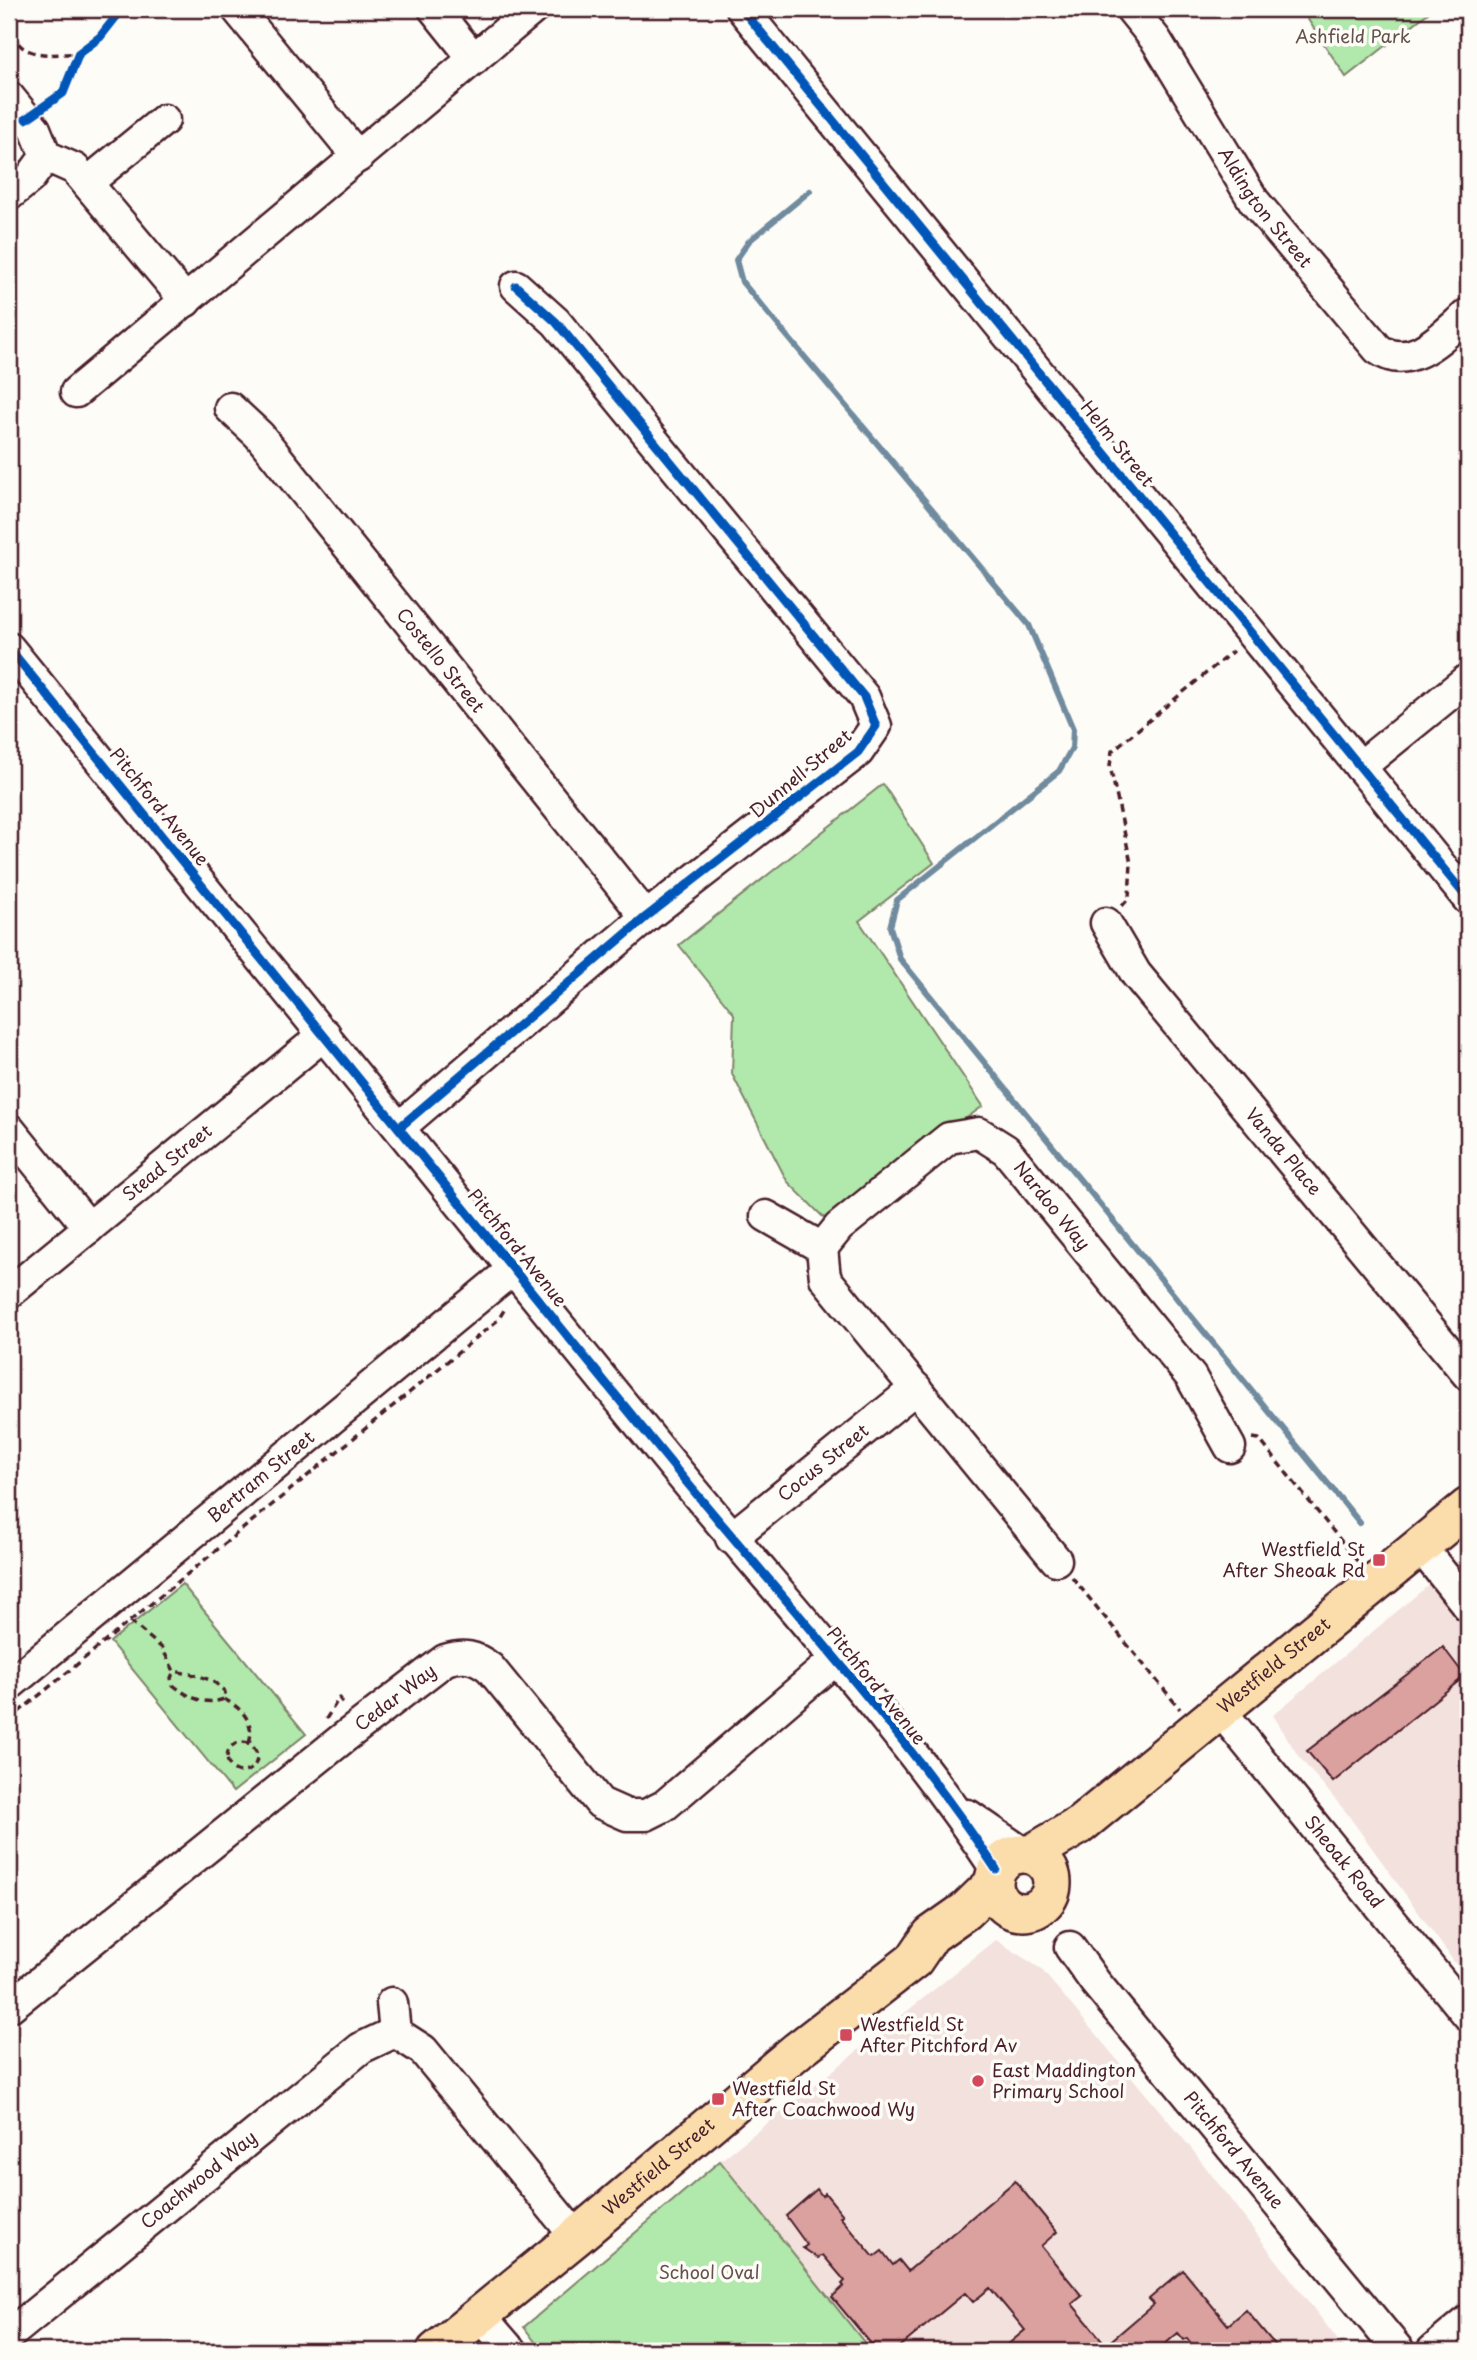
<svg xmlns="http://www.w3.org/2000/svg" width="1477" height="2360" font-family="'Playpen Sans',sans-serif">
	<style>
		.built { fill: #f3e1dd }
		.green { fill: #b1e8ab; stroke: #7e846b; stroke-width: 2 }
		.lines { fill: none; stroke-linecap: round; stroke-linejoin: round }
		.stream { stroke: #708a9e; stroke-width: 6 }
		.building { fill: #dba19f; stroke: #4a1f2b; stroke-width: 2 }
		.minor-casing { stroke: #4a1f2b; stroke-width: 35 }
		.major-casing { stroke: #4a1f2b; stroke-width: 42 }
		.path { stroke: #4a1f2b; stroke-width: 3.5; stroke-dasharray: 7 5; stroke-linecap: butt }
		.minor { stroke: #fdfcf7; stroke-width: 30 }
		.major { stroke: #faddab; stroke-width: 37 }
		.cycleway-casing { stroke: #fdfcf7; stroke-width: 13 }
		.cycleway { stroke: #0057b8; stroke-width: 9 }
		.poi-dot { fill: #d1495b; stroke: #fdfcf7; stroke-width: 2.5 }
		.labels { text-anchor: middle; stroke-width: 7; stroke-linejoin: round; paint-order: stroke }
		.park-label { font-size: 18px; fill: #64514b; stroke: #fdfcf7 }
		.street-label { font-size: 18px; fill: #4a1f2b; stroke: #fdfcf7 }
		.poi-label { font-size: 18px; fill: #4a1f2b; stroke: #fdfcf7; text-anchor: start }
	</style>
	<rect width="100%" height="100%" fill="#fdfcf7"/>
	<filter id="ink" filterUnits="userSpaceOnUse"><feTurbulence type="fractalNoise" baseFrequency=".0143" numOctaves="2"/><feDisplacementMap in="SourceGraphic" scale="14" xChannelSelector="R" yChannelSelector="G"/><feConvolveMatrix kernelMatrix="1 2 1 2 8 2 1 2 1" color-interpolation-filters="sRGB"/></filter>
	<g filter="url(#ink)">
		<path class="built" d="M1468 1552V1981L1346 1812 1299 1757 1273 1715Z
			M996 1940 1041 1969 1191 2148 1346 2351H543L524 2327 720 2161Z"/>
		<path class="green" d="M1301 9H1433L1346 77Z
			M883 784 934 863 859 921 983 1106 826 1220 787 1181 732 1074 734 1014 679 945Z
			M182 1584 306 1734 233 1792 110 1642Z
			M720 2161 871 2351H542L524 2327Z"/>
		<g class="lines">
			<path class="stream" d="M810 191 749 241 736 260 742 282 1029 625 1073 729 1072 748 1059 771 897 900 890 927 900 959 1360 1523"/>
		</g>
		<path class="building" d="M1443 1647 1465 1676 1333 1782 1307 1751Z
			M1015 2181 1057 2232 1041 2246 1082 2296 1072 2304 1106 2345 1154 2304 1149 2299 1183 2270 1228 2325 1246 2310 1280 2351H1197L1187 2338 1184 2340 1178 2333 1157 2351H1000L1025 2330 990 2288 973 2302 965 2293 895 2351H877L832 2297 844 2286 842 2284 845 2281 823 2255 818 2258 803 2248 807 2245 786 2216 817 2189 822 2196 825 2193 843 2215 840 2217 874 2257 882 2251 893 2265 899 2260 908 2271Z"/>
		<g class="lines">
			<g class="minor-casing">
				<g id="minor">
					<path d="M237 9 358 157"/>
					<path d="M434 9 474 59"/>
					<path d="M742 9 1468 899"/>
					<path id="s1" d="M1131 9 1156 40 1254 201 1378 349C1411 373 1444 334 1468 314"/>
					<path d="M9 97 35 129 46 156"/>
					<path d="M46 156 75 169 186 301"/>
					<path d="M87 183 164 120"/>
					<path d="M9 195 30 178 46 156"/>
					<path d="M76 392 533 9"/>
					<path id="s2" d="M230 408 259 435 646 917"/>
					<path d="M9 648C227 915 444 1183 661 1451 773 1589 898 1721 996 1869"/>
					<path d="M1360 767 1468 679"/>
					<path id="s3" d="M1106 923 1136 974 1468 1375"/>
					<path d="M400 1127 646 917 858 752 876 726 864 697 556 322 516 286"/>
					<path d="M9 1129 89 1228"/>
					<path d="M766 1216 822 1248 825 1278 1056 1560"/>
					<path id="s4" d="M822 1248 839 1227 949 1138 979 1133 1006 1150 1191 1377 1230 1447"/>
					<path id="s5" d="M9 1293 325 1034"/>
					<path id="s6" d="M731 1538 916 1388"/>
					<path d="M1420 1546 1468 1606"/>
					<path id="s7" d="M9 1685 513 1269"/>
					<path id="s8" d="M1220 1710 1468 2015"/>
					<path d="M968 1815 1023 1853"/>
					<path id="s9" d="M1070 1947 1095 1982 1399 2351"/>
					<path d="M392 2003 395 2032"/>
					<path id="s10" d="M9 2007 342 1739 445 1660C464 1654 475 1656 490 1668L600 1803 627 1815H646L664 1806 835 1660"/>
					<path d="M480 2315 511 2351"/>
					<path id="s11" d="M9 2335 361 2048 395 2032 423 2050 576 2237"/>
					<path d="M1432 2351 1468 2321"/>
				</g>
			</g>
			<g class="major-casing">
				<g id="major">
					<circle cx="1023" cy="1883" r="29"/>
					<path id="s12" d="M1031 1854 1080 1825 1468 1507"/>
					<path id="s13" d="M436 2351 576 2237 798 2050 914 1960 931 1935 965 1911 993 1884"/>
				</g>
			</g>
			<path class="path" d="M12 9C6 59 41 56 79 53
				M1122 906 1129 898 1131 863 1110 766 1112 751 1233 651
				M1253 1438 1259 1439 1358 1562
				M1072 1577 1180 1709
				M130 1621 162 1648 174 1671C193 1675 212 1676 225 1692L224 1699C205 1706 188 1697 173 1685L171 1678 174 1671
				M224 1699C243 1709 255 1722 249 1744
				M326 1719 339 1698 345 1706
				M9 1720 498 1320 506 1307
				M227 1757a15 15 0 1 1 30 0a15 15 0 1 1-30 0Z"/>
			<use href="#minor" class="minor"/>
			<use href="#major" class="major"/>
			<g class="cycleway-casing">
				<path id="cycleway" d="M742 9 1468 899
					M26 119 63 93 79 53 100 37 122 9
					M9 648C227 915 444 1183 661 1451 773 1589 898 1721 996 1869
					M400 1127 646 917 858 752 876 726 864 697 556 322 516 286"/>
			</g>
			<use href="#cycleway" class="cycleway"/>
		</g>
	</g>
	<g class="poi-dot">
		<rect x="1372" y="1553" width="14" height="14" rx="3.5"/>
		<rect x="839" y="2028" width="14" height="14" rx="3.5"/>
		<circle cx="978" cy="2081" r="7"/>
		<rect x="711" y="2092" width="14" height="14" rx="3.5"/>
	</g>
	<g class="labels">
		<g class="park-label">
			<text x="1353" y="43">Ashfield Park</text>
			<text x="709" y="2279">School Oval</text>
		</g>
		<g class="street-label">
			<text dy="6" stroke="none"><textPath href="#s1" startOffset="240">Aldington Street</textPath></text>
			<text transform="translate(1117 444) rotate(51)" y="6">Helm Street</text>
			<text dy="6" stroke="none"><textPath href="#s2" startOffset="329">Costello Street</textPath></text>
			<text transform="translate(801 774) rotate(-40)" y="6">Dunnell Street</text>
			<text transform="translate(159 807) rotate(51)" y="6">Pitchford Avenue</text>
			<text dy="6" stroke="none"><textPath href="#s3" startOffset="290">Vanda Place</textPath></text>
			<text dy="6" stroke="none"><textPath href="#s5" startOffset="205">Stead Street</textPath></text>
			<text dy="6" stroke="none"><textPath href="#s4" startOffset="303">Nardoo Way</textPath></text>
			<text transform="translate(517 1248) rotate(51)" y="6">Pitchford Avenue</text>
			<text dy="6" stroke="none"><textPath href="#s6" startOffset="119">Cocus Street</textPath></text>
			<text dy="6" stroke="none"><textPath href="#s7" startOffset="327">Bertram Street</textPath></text>
			<text dy="6" stroke="none"><textPath href="#s12" startOffset="308">Westfield Street</textPath></text>
			<text transform="translate(876 1686) rotate(51)" y="6">Pitchford Avenue</text>
			<text dy="6" stroke="none"><textPath href="#s10" startOffset="495">Cedar Way</textPath></text>
			<text dy="6" stroke="none"><textPath href="#s8" startOffset="196">Sheoak Road</textPath></text>
			<text dy="6" stroke="none"><textPath href="#s9" startOffset="261">Pitchford Avenue</textPath></text>
			<text dy="6" stroke="none"><textPath href="#s13" startOffset="289">Westfield Street</textPath></text>
			<text dy="6" stroke="none"><textPath href="#s11" startOffset="245">Coachwood Way</textPath></text>
		</g>
		<g class="poi-label">
			<text x="1365" y="1556" text-anchor="end">Westfield St<tspan x="1365" dy="21">After Sheoak Rd</tspan></text>
			<text x="860" y="2031">Westfield St<tspan x="860" dy="21">After Pitchford Av</tspan></text>
			<text x="992" y="2077">East Maddington<tspan x="992" dy="21">Primary School</tspan></text>
			<text x="732" y="2095">Westfield St<tspan x="732" dy="21">After Coachwood Wy</tspan></text>
		</g>
	</g>
	<rect width="1477" height="2360" fill="none" stroke="#fdfcf7" stroke-width="35"/>
	<rect x="18" y="18" width="1442" height="2325" fill="none" stroke="#4a1f2b" stroke-width="2.5" filter="url(#ink)"/>
</svg>
